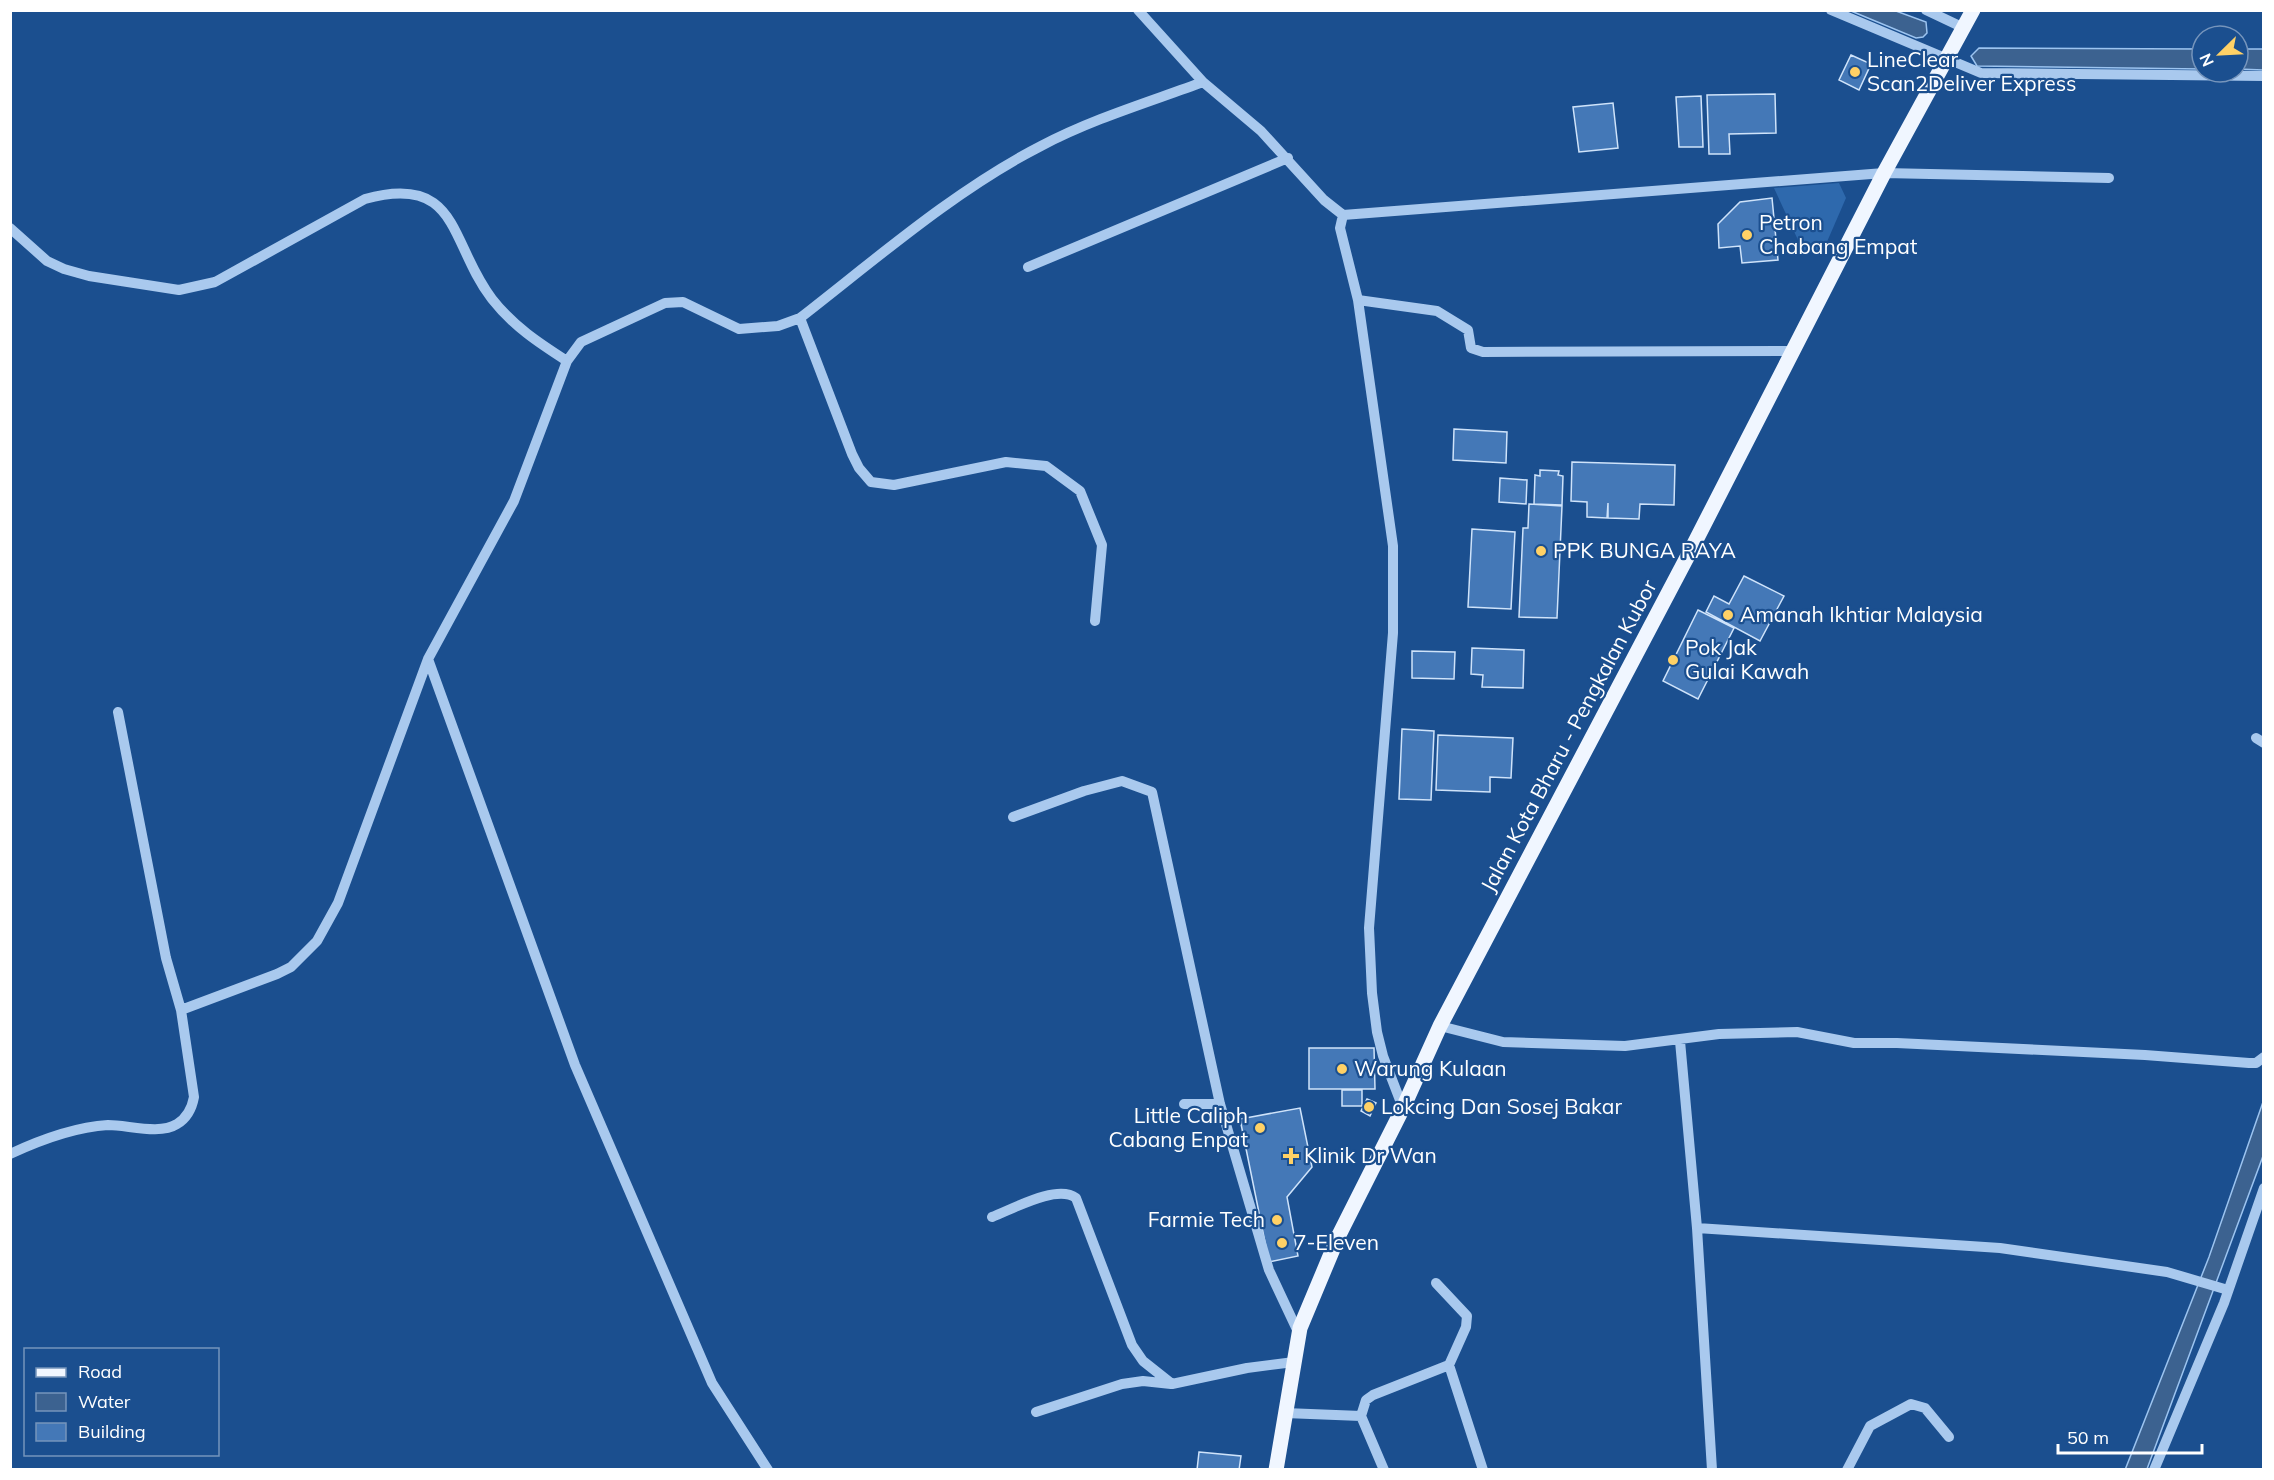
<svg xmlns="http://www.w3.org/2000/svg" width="2274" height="1480" font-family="Mulish,sans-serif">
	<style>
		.green { fill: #2e69ad }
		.water { fill: #3c6290; stroke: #9cc4f0; stroke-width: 1.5 }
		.building { fill: #4478b7; stroke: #cfe3fa; stroke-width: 1.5 }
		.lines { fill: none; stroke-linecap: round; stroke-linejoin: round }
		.minor { stroke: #a9c9ee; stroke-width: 10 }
		.major { stroke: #f0f6ff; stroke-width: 15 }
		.poi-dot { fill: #ffd166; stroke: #1b4f8f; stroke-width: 2 }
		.labels { text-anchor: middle; stroke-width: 4.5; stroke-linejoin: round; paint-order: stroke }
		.poi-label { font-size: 21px; fill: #fff; stroke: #1b4f8f; text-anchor: start }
		.street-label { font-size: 21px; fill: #fff; stroke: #1b4f8f }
	</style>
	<rect width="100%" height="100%" fill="#1b4f8f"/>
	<path class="green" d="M1839 183 1846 198 1823 251 1804 253 1774 188Z"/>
	<path class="water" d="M1851 11H1896L1926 22 1927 33 1923 37 1916 38Z
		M1979 48 2202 49V69L1977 66 1971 56Z
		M2238 49H2263V70L2238 69Z
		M2263 1102V1156L2147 1469 2125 1470 2209 1257Z"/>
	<path class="building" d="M1851 55 1871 64 1859 90 1839 80Z
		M1775 94 1776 133 1729 134 1730 154H1709L1707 95Z
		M1701 96 1703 147H1679L1676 97Z
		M1613 103 1618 148 1579 152 1573 107Z
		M1772 198 1778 260 1742 263 1740 246 1719 248 1718 224 1740 202Z
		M1454 429 1507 432 1506 463 1453 460Z
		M1572 462 1675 465 1674 505 1640 504 1639 519 1608 518V503L1607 518 1587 517V502L1571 501Z
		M1540 470 1559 471 1558 475 1563 476 1562 505 1534 504 1535 475 1540 476Z
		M1500 478 1527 480 1526 504 1499 502Z
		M1529 504 1562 506 1557 618 1519 617 1523 528H1528Z
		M1472 529 1515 532 1511 609 1468 607Z
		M1744 576 1784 596 1760 641 1706 612 1714 596 1729 604Z
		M1698 610 1734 628 1698 699 1663 681Z
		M1472 648 1524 650 1523 688 1482 687 1483 675 1471 674Z
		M1412 651 1455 652 1454 679 1412 678Z
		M1402 729 1434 731 1431 800 1399 799Z
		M1438 735 1513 738 1511 778 1490 777V792L1436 790Z
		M1309 1048H1374L1375 1089H1309Z
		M1342 1090H1362V1106H1342Z
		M1367 1099 1376 1103 1370 1116 1361 1111Z
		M1300 1108 1312 1167 1287 1197 1298 1256 1269 1262 1240 1119Z
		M1199 1452 1241 1456 1239 1470H1197Z"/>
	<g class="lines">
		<path class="minor" d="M1138 10 1203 82 1261 131 1324 200 1343 215 1340 228 1358 300 1393 546V633L1369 928 1372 993 1377 1032 1383 1056 1403 1108
			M1831 10 1981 73 2264 76
			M1926 10 1964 28
			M1343 215 1884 173 2109 178
			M10 228 47 261 64 269 89 276 179 290 215 282 365 199C460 173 449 243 492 299 513 326 539 343 567 361
			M1028 267 1288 158
			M1358 300 1437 311 1468 330 1471 348 1483 352 1791 351
			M800 318 852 454 859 468 871 482 894 485 1006 462 1046 466 1080 491 1102 545 1095 621
			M428 659 575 1065 712 1383 768 1470
			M118 712 166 958 181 1010
			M2256 738 2264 743
			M1013 817 1084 791 1122 781 1152 792 1220 1104 1269 1270 1299 1334
			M1440 1026 1503 1042 1625 1046 1719 1034 1797 1032 1854 1043H1897L2145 1055 2249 1063H2256L2264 1057
			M1680 1041 1697 1228 1712 1470
			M1184 1104H1220
			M10 1154C40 1140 75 1127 108 1125 128 1125 160 1135 177 1124 187 1118 192 1108 194 1097L181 1010 277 974 291 967 317 941 338 903 428 659 514 501 567 361 581 342 665 303 683 302 739 329 778 326 800 318C876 259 955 190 1041 146 1092 119 1149 102 1203 82
			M992 1217C1013 1209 1057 1184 1076 1198L1132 1345 1143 1361 1172 1384 1247 1368 1294 1362
			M1697 1228 2000 1248 2167 1272 2228 1290
			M1436 1283 1467 1316 1466 1327 1449 1365
			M1036 1412 1122 1384 1143 1381 1171 1384
			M1285 1413 1361 1416 1384 1470
			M1361 1416 1366 1400 1373 1395 1449 1365 1483 1470
			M1847 1470 1870 1426 1911 1404 1925 1408 1949 1437
			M2154 1470 2224 1303 2264 1188"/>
		<path class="major" d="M1276 1470 1300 1328 1338 1237 1403 1108 1440 1026 1693 546 1884 173 1973 10"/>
	</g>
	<g class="poi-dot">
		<circle cx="1855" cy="72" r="6"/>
		<circle cx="1747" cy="235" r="6"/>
		<circle cx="1541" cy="551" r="6"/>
		<circle cx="1728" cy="615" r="6"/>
		<circle cx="1673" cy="660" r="6"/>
		<circle cx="1342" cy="1069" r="6"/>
		<circle cx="1369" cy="1107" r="6"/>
		<circle cx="1260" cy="1128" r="6"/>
		<path d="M1288 1147h6v6h6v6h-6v6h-6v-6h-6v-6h6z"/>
		<circle cx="1277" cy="1220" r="6"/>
		<circle cx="1282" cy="1243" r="6"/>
	</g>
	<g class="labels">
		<g class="poi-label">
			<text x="1867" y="67">LineClear<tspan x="1867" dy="24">Scan2Deliver Express</tspan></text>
			<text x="1759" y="230">Petron<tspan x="1759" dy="24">Chabang Empat</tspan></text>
			<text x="1553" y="558">PPK BUNGA RAYA</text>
			<text x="1740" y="622">Amanah Ikhtiar Malaysia</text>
			<text x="1685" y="655">Pok Jak<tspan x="1685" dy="24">Gulai Kawah</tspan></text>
			<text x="1354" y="1076">Warung Kulaan</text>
			<text x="1381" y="1114">Lokcing Dan Sosej Bakar</text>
			<text x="1248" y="1123" text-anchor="end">Little Caliph<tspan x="1248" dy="24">Cabang Enpat</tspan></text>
			<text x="1304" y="1163">Klinik Dr Wan</text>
			<text x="1265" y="1227" text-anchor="end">Farmie Tech</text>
			<text x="1294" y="1250">7-Eleven</text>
		</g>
		<g class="street-label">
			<text transform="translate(1569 736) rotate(-62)" y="7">Jalan Kota Bharu - Pengkalan Kubor</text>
		</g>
	</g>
	<rect width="2274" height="1480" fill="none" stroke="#ffffff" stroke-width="24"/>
	<rect x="24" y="1348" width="195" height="108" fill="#1b4f8f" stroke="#7695bc" stroke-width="1.5"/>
	<rect x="36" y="1368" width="30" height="9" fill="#f0f6ff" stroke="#7695bc" stroke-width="1.5"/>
	<text x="78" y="1378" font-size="18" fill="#ffffff">Road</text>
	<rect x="36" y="1393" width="30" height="18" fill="#3c6290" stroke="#7695bc" stroke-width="1.5"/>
	<text x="78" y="1408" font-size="18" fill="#ffffff">Water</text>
	<rect x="36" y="1423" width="30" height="18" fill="#4478b7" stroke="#7695bc" stroke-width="1.5"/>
	<text x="78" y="1438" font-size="18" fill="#ffffff">Building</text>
	<g transform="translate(2220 54) rotate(246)"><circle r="28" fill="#1b4f8f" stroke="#7695bc" stroke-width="1.5"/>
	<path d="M0-4.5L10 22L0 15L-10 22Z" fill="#ffd166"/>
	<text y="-9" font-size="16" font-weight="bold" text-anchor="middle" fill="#ffffff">N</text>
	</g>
	<path d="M2058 1444v9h144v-9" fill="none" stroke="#ffffff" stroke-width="3"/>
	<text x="2067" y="1444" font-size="18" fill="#ffffff" stroke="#1b4f8f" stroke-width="4.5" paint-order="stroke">50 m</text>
</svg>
